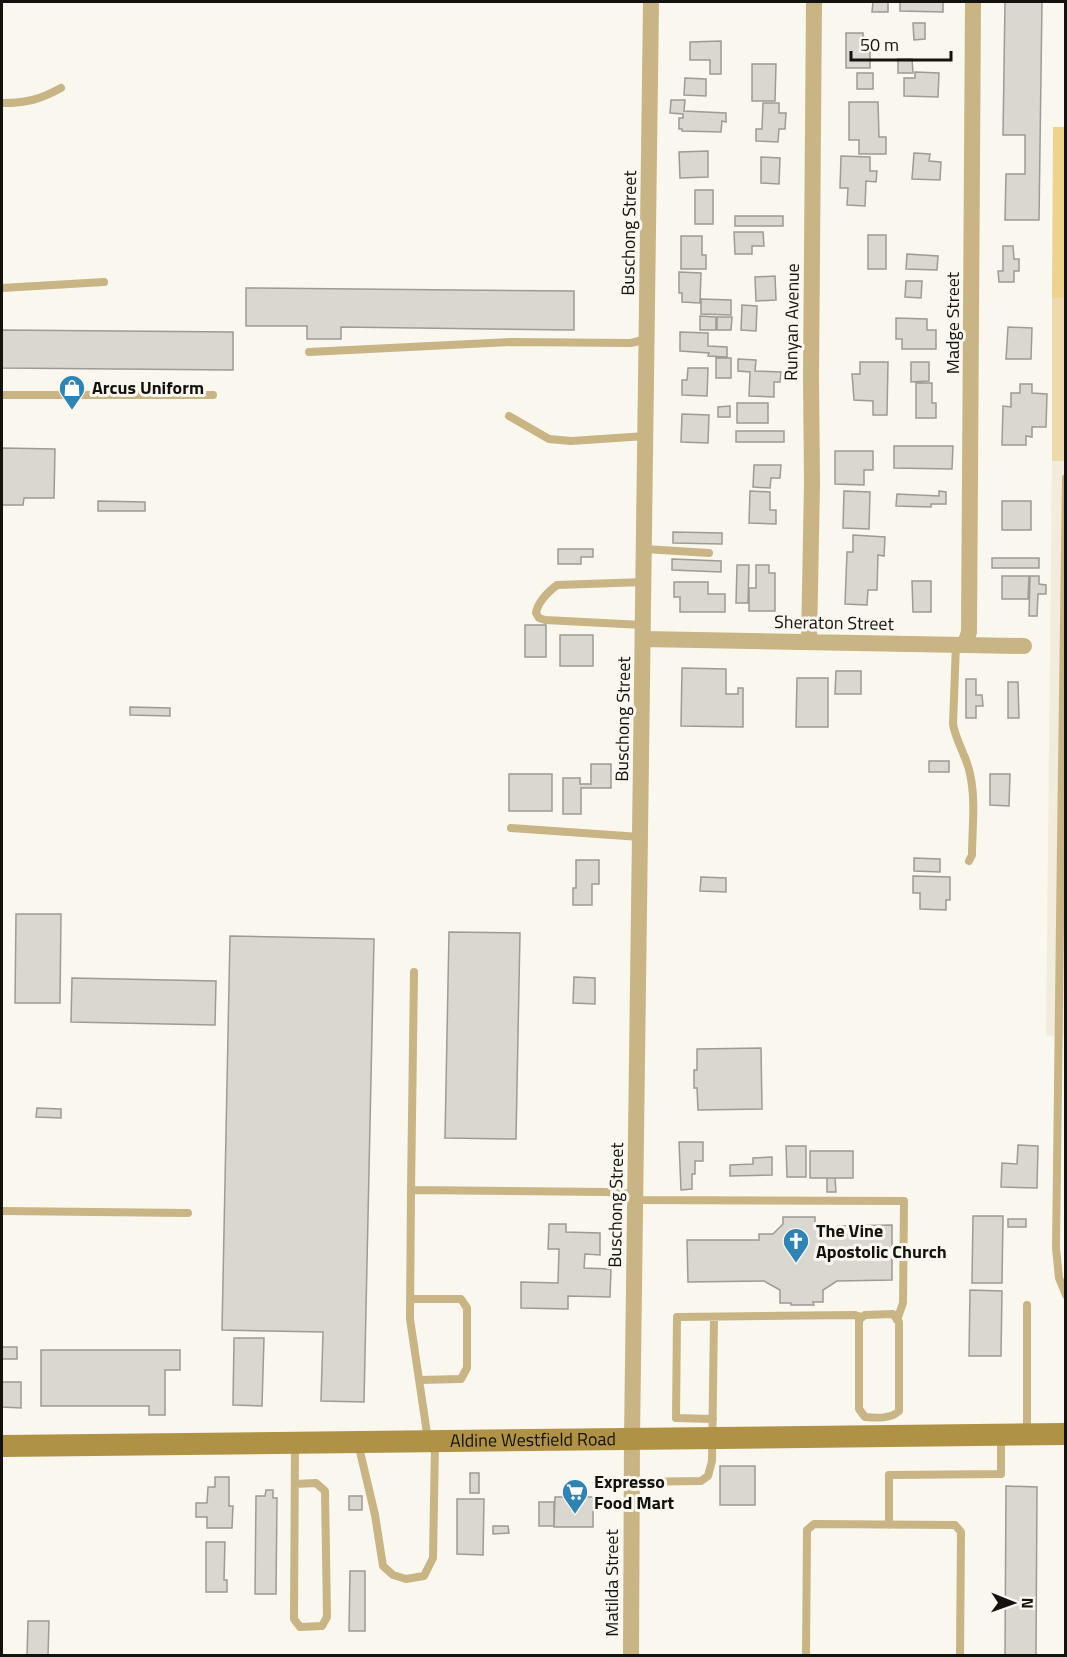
<svg xmlns="http://www.w3.org/2000/svg" width="1067" height="1657" font-family="'Titillium Web',sans-serif">
	<style>
		.built { fill: #f2ecdd }
		.green { fill: #ecd9ac }
		.water { fill: #edd290 }
		.building { fill: #dad7d0; stroke: #9d9b94; stroke-width: 1.5 }
		.lines { fill: none; stroke-linecap: round; stroke-linejoin: round }
		.service { stroke: #c8b484; stroke-width: 8 }
		.minor { stroke: #c8b484; stroke-width: 16 }
		.secondary { stroke: #b09246; stroke-width: 22 }
		.labels { text-anchor: middle; stroke-width: 6; stroke-linejoin: round; paint-order: stroke }
		.street-label { font-size: 18px; fill: #13120f; stroke: #faf7ef }
		.poi-label { font-size: 18px; font-weight: bold; fill: #13120f; stroke: #faf7ef; text-anchor: start }
	</style>
	<rect width="100%" height="100%" fill="#faf7ef"/>
	<path class="built" d="M1052 461H1065L1066 1037 1046 1036Z"/>
	<path class="green" d="M1052 298H1065V461H1052Z"/>
	<path class="water" d="M1053 127H1065V298H1052Z"/>
	<path class="building" d="M845 2H888V12H872L873 2Z
		M900 2H943V12L900 11Z
		M1005 2H1042L1039 220H1005L1006 174H1025V135H1003Z
		M913 23H925V39L914 40Z
		M846 33H863V49H870V68H846Z
		M721 41V74H710V60H690V42Z
		M898 59H912L913 73H898Z
		M752 64H776L775 101H752Z
		M915 72 939 73 938 97 904 96V78H915Z
		M857 73H873V89H857Z
		M685 78 706 79V96L684 95Z
		M671 100H685L684 111 726 113V122L722 121 721 132 682 131V129H679V118H683V114L670 113Z
		M849 102H878L879 137H886V154H859V140H849Z
		M763 103H779V113H786L785 129H779L778 142 756 141V129H762Z
		M708 151V177L680 178 679 152Z
		M914 153 930 154 929 161 941 162 940 180 912 179Z
		M841 156 870 157V171H877L876 182 866 181 865 206 847 205 848 188H840Z
		M761 157 780 158 779 184 761 183Z
		M695 190H713V224H695Z
		M735 216H783V226H735Z
		M734 232H763L764 246H752V254H735Z
		M868 235H886V269H868Z
		M681 236H702V255H706V269H681Z
		M1003 246H1013L1014 259H1019V271H1014V282H999L998 271H1003Z
		M907 254 938 256 937 270 906 269Z
		M679 272 701 273 700 303 682 302V293H679Z
		M775 276 776 300 756 301 755 277Z
		M906 281H922L921 298 905 297Z
		M246 288 574 291V330L341 327V339H307V326H246Z
		M701 299 731 300V315L701 314Z
		M742 305 757 306 756 331 741 330Z
		M700 316 716 317V330H700Z
		M717 317H732L731 330H717Z
		M896 318 927 319V330H936V349H902V339H896Z
		M1008 327 1032 328 1031 359H1006Z
		M2 330 233 332V370L2 368Z
		M680 332 708 333V346L727 347V357L708 356 709 353 680 351Z
		M716 358H731V378H716Z
		M738 359 756 360 755 371 781 372 780 382H774V397L749 396 750 372 738 371Z
		M860 362H888L887 415H873V401L854 400 852 374H860Z
		M911 362H929V381L911 382Z
		M688 368H708L707 396 682 395V380H687Z
		M916 383H932V403H936V418H916Z
		M1020 384H1032V393L1047 394 1046 427H1032V437L1026 436V445H1002L1003 406 1011 407V393H1020Z
		M737 403H768V423H737Z
		M730 406V417H718V407Z
		M682 414 709 415 708 443 681 442Z
		M736 431H784V442H736Z
		M894 446H953L952 469 894 468Z
		M2 448 55 449 54 498H24L23 505H2Z
		M835 451H873V470H864V485L835 484Z
		M754 465H781L780 478H771L770 488 753 487Z
		M750 491 770 492V510H776V524L749 523Z
		M844 491 870 492 869 529 843 528Z
		M939 491 946 492V504H931V507L896 506 897 494 939 496Z
		M98 501 145 502V511H98Z
		M1002 501H1031V530H1002Z
		M673 532 722 533V544L673 543Z
		M853 535 885 537 884 556 878 555 877 590H868L867 605 845 604 847 552H853Z
		M558 549H593V557H581V564H558Z
		M992 558H1039V568H992Z
		M672 559 721 561V572L672 570Z
		M737 565H749L748 603H736Z
		M756 565H769V573H775V611H749V588H756Z
		M1002 576H1029L1028 599H1002Z
		M1030 576H1039V584L1046 585V594H1038L1037 616H1029Z
		M912 581H931V612H913Z
		M674 582H708V594H725V612H680V597H674Z
		M525 625H546V657H525Z
		M560 635H593V666H560Z
		M682 668 726 669V694H738V688H743V727L681 726Z
		M836 671H861V694H835Z
		M797 678H828V727H796Z
		M966 679H976V695H982L983 706H976V718H966Z
		M1008 682H1018L1019 718H1008Z
		M130 707 170 708V716L130 715Z
		M929 761H949V772H929Z
		M591 764H611V788H581V814H563V778H580V784H591Z
		M509 774H552V811H509Z
		M990 774H1010L1009 806 990 805Z
		M914 858 940 859V872L914 871Z
		M576 860H599V884H592V905H573V888H576Z
		M913 876 950 877V900H946V910L920 909V893H913Z
		M701 877 726 878V892L700 891Z
		M16 914H61L60 1003H15Z
		M449 932 520 933 516 1139 445 1138Z
		M230 936 374 939 364 1402 321 1401 323 1332 222 1330Z
		M574 977 595 978V1004L573 1003Z
		M72 978 216 981 215 1025 71 1022Z
		M761 1048 762 1109 698 1110 697 1088H694V1070H697V1049Z
		M37 1108 61 1109V1118L36 1117Z
		M679 1142H703V1161H695V1174H692V1189L681 1190Z
		M1018 1145 1038 1146 1037 1188 1001 1187 1002 1163 1017 1164Z
		M786 1146H806V1177H787Z
		M810 1151H853V1178H810Z
		M772 1157V1175L730 1176V1165L753 1164V1158Z
		M827 1178H835L836 1192H827Z
		M973 1216H1003L1002 1283H972Z
		M783 1217H815V1224L825 1234H838V1226L892 1225V1280L837 1281 823 1290V1302H813L814 1305H791V1303H780V1290L764 1281 688 1282 687 1240H759V1234H773L783 1224Z
		M1008 1219H1026V1227H1008Z
		M549 1224H566V1232L600 1233V1255L585 1254 584 1268 611 1269 610 1297 568 1296V1309L521 1308V1282L558 1283 559 1249H548Z
		M970 1290 1002 1291 1001 1356H969Z
		M234 1338H264L262 1406 233 1405Z
		M2 1347H17V1359H2Z
		M41 1350H180V1370H165V1415H149V1406H41Z
		M2 1382H21V1408L2 1407Z
		M720 1466H755V1505H720Z
		M470 1473H479V1493H470Z
		M215 1477H229V1506H233L232 1528H207V1517H196V1503H207L208 1487H215Z
		M1006 1486 1037 1487 1036 1656H1005Z
		M266 1490H273V1498H277L276 1594H255L256 1496H265Z
		M349 1496H362V1510H349Z
		M555 1497H593V1527H554Z
		M457 1499H484L483 1555 457 1554Z
		M539 1502H554V1526H539Z
		M493 1526H508L509 1533 493 1534Z
		M206 1542H225L224 1580H227V1592H206Z
		M350 1571H365V1631H349Z
		M28 1621H49L48 1656H27Z"/>
	<g class="lines">
		<path class="service" d="M2 103C26 103 39 100 61 88
			M2 288 104 282
			M309 352 511 342 631 343 647 339
			M2 395H213
			M509 416 549 439 571 441 646 436
			M645 549 709 553
			M643 625 545 620 539 618 536 613C538 601 548 592 557 585L644 582
			M956 644 953 724C956 742 967 757 970 774 976 800 972 829 972 855L969 861
			M511 828 640 837
			M1061 842 1056 1248 1059 1278 1066 1295
			M1065 842H1061L1066 478
			M411 1190 414 972
			M635 1200 904 1201 903 1303 897 1320
			M2 1211 188 1213
			M410 1299H461L467 1308V1368L461 1379 420 1380
			M893 1314 899 1322V1411C891 1419 877 1418 865 1417L859 1409V1320L865 1315Z
			M713 1419 676 1418 677 1317 855 1315 862 1317
			M1027 1434V1305
			M428 1440 410 1319 411 1190 606 1192 635 1194
			M358 1443 375 1515 383 1566 393 1575 406 1579 424 1576 433 1558 435 1444
			M632 1482 701 1481 708 1476 712 1461 714 1318
			M295 1484 316 1483 325 1491 327 1617 322 1626 300 1627 294 1619 295 1442
			M889 1525V1475L1001 1474V1435
			M806 1656 807 1530 814 1524 955 1525 961 1532 960 1656"/>
		<path class="minor" d="M643 639 1024 646
			M809 642 812 483 811 378 814 2
			M965 644 969 632 973 2
			M631 1656 632 1438 651 2"/>
		<path class="secondary" id="s1" d="M2 1446 1066 1434"/>
	</g>
	<defs>
		<g id="shop-pin" transform="scale(1.35)"><path d="M0 17L-7.5 6A9.5 9.5 0 1 1 7.5 6Z" fill="#3083b3" stroke="#faf7ef"/><path d="M-5-2.5h2.3a2.7 3.5 0 0 1 5.4 0H5L5.5 6h-11ZM-1.5-2.5h3a1.5 2.3 0 0 0-3 0Z" fill="#fff"/></g>
		<g id="church-pin" transform="scale(1.35)"><path d="M0 17L-7.5 6A9.5 9.5 0 1 1 7.5 6Z" fill="#3083b3" stroke="#faf7ef"/><path d="M-1.2-6h2.4v3.5h3.3v2.4h-3.3V6h-2.4V-.1h-3.3v-2.4h3.3Z" fill="#fff"/></g>
		<g id="supermarket-pin" transform="scale(1.35)"><path d="M0 17L-7.5 6A9.5 9.5 0 1 1 7.5 6Z" fill="#3083b3" stroke="#faf7ef"/><path d="M-6-5.5h2.5l.6 2H6L4.5 2H-2.5L-4.4-4H-6ZM-1.5 3.2a1.3 1.3 0 1 0 .1 0ZM3 3.2a1.3 1.3 0 1 0 .1 0Z" fill="#fff"/></g>
	</defs>
	<g fill-rule="evenodd">
		<use href="#shop-pin" x="72" y="388"/>
		<use href="#church-pin" x="796" y="1241"/>
		<use href="#supermarket-pin" x="575" y="1492"/>
	</g>
	<g class="labels">
		<g class="street-label">
			<text transform="translate(629 233) rotate(-89)" y="6">Buschong Street</text>
			<text transform="translate(792 322) rotate(-89)" y="6">Runyan Avenue</text>
			<text transform="translate(953 323) rotate(-90)" y="6">Madge Street</text>
			<text transform="translate(834 623) rotate(1)" y="6">Sheraton Street</text>
			<text transform="translate(623 719) rotate(-89)" y="6">Buschong Street</text>
			<text transform="translate(616 1205) rotate(-89)" y="6">Buschong Street</text>
			<text dy="6" stroke="none"><textPath href="#s1" startOffset="531">Aldine Westfield Road</textPath></text>
			<text transform="translate(612 1583) rotate(-90)" y="6">Matilda Street</text>
		</g>
		<g class="poi-label">
			<text x="92" y="394">Arcus Uniform</text>
			<text x="816" y="1237">The Vine<tspan x="816" dy="21">Apostolic Church</tspan></text>
			<text x="594" y="1488">Expresso<tspan x="594" dy="21">Food Mart</tspan></text>
		</g>
	</g>
	<rect width="1067" height="1657" fill="none" stroke="#13120f" stroke-width="6"/>
	<g transform="translate(1013 1603) rotate(91)" stroke="#faf7ef" stroke-width="4.5" paint-order="stroke">
	<path d="M0-4.5L10 22L0 15L-10 22Z" fill="#13120f"/>
	<text y="-9" font-size="16" font-weight="bold" text-anchor="middle" fill="#13120f">N</text>
	</g>
	<path d="M851 51v9h100v-9" fill="none" stroke="#13120f" stroke-width="3"/>
	<text x="860" y="51" font-size="18" fill="#13120f" stroke="#faf7ef" stroke-width="4.5" paint-order="stroke">50 m</text>
</svg>
